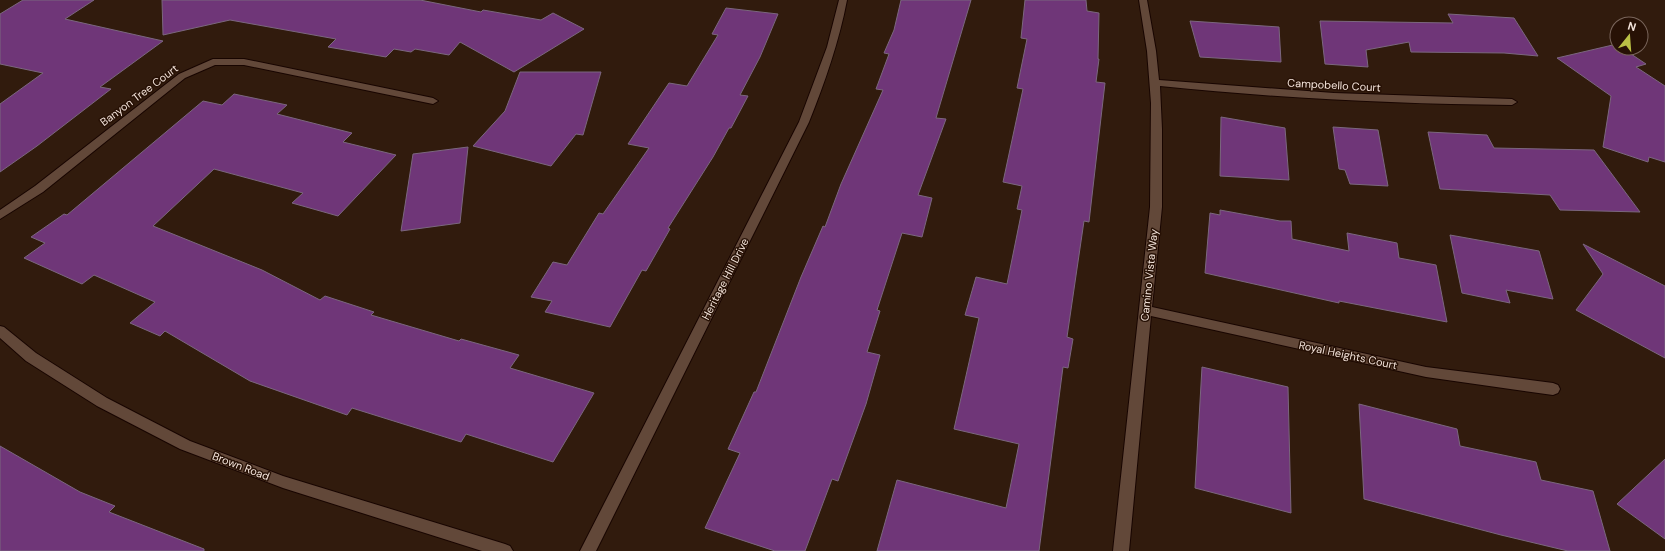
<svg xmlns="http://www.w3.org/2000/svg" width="1665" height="551" font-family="'DM Sans',sans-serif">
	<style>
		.building { fill: #6f3678; stroke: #7b677e }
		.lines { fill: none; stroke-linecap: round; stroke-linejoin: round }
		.minor-casing { stroke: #180500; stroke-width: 2 }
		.tertiary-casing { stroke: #180500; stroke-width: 2 }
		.minor { fill: #624839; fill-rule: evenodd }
		.tertiary { fill: #624839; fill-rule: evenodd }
		.labels { text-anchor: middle; stroke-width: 3; stroke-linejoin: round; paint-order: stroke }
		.street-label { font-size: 11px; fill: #f4e4db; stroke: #271105 }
	</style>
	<rect width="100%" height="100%" fill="#311b0d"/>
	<path class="building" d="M23 0H94L65 19 163 41 100 87 111 89 37 146 0 172V104L43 73 0 64V14Z
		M162 0H420L481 12 483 10 541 20 553 13 584 29 514 72 460 42 449 55 415 49 411 52 394 49 386 57 328 47 336 39 230 20 163 35Z
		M901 0H971L936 118 946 119 918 195 932 198 922 237 902 233 877 310 880 311 867 352 880 355 866 404 838 481 832 479 805 551H775L705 528 740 453 728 449 754 392H756L801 277 823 226 825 227 841 184 883 90 876 89 889 54 884 53 894 30Z
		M1025 0H1086L1087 11 1099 13 1098 59H1099L1096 82 1105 83 1089 222 1084 221 1067 337 1073 339 1068 368 1063 367 1039 551H877L897 480 1006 508 1019 444 954 429 979 318 965 315 976 277 1007 284 1022 210 1017 209 1022 186 1003 182 1023 89 1017 88 1027 39 1021 38Z
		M726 8 778 14 760 57 740 95 748 96 731 128H729L713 157 668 228 670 229 646 271 642 270 610 327 545 312 552 301 531 297 553 262 567 265 599 213 603 214 649 148 628 144 669 83 687 86 718 35 712 34Z
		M1448 14 1514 18 1538 56 1504 53 1411 52 1409 42 1366 50 1368 67 1325 64 1320 21 1453 23Z
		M1190 21 1279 27 1281 62 1200 57Z
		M1617 44V48H1622L1646 64 1636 67 1665 86V162L1649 157 1648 162 1603 147 1611 96 1557 58Z
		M520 72H601L583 135 576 134 551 166 473 146 505 111Z
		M234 94 287 105 277 114 352 133 343 142 396 155 338 216 292 203 303 193 214 169 153 226 262 270 320 300 325 296 374 312 371 315 459 341 461 339 519 355 510 368 594 393 553 462 466 434 461 442 352 408 347 415 250 381 165 331 160 336 130 323 155 302 94 275 82 284 24 258 45 243 31 237 64 214 67 215 203 101 222 105Z
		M1221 117 1285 128 1289 180 1220 176Z
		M1333 127 1378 130 1388 186 1350 184 1345 170 1339 169Z
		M1428 132 1487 135 1494 148 1594 150 1640 212 1560 210 1550 195 1440 189Z
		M468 147 460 223 401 231 413 154Z
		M1220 210 1280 221H1291L1292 239 1349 251 1347 233 1397 243 1399 258 1436 265 1447 322 1339 301V303L1205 273 1210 213 1220 215Z
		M1450 235 1539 251 1553 299 1506 290 1510 303 1462 293Z
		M1583 244 1665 286V358L1576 310 1603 274Z
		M1202 367 1288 387 1291 513 1195 488Z
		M1359 404 1457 429 1460 446 1536 462 1541 480 1593 491 1610 551H1568L1501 535 1364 499Z
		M0 446 80 492 115 506 109 512 204 549V551H0Z
		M1665 459V539L1617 504Z"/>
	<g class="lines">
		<g class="minor-casing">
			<path id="minor" d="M1139 0H1147L1156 51 1159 80 1334 93 1512 99 1517 102 1512 105C1394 104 1277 98 1160 86L1162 129V207L1152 307 1426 367 1553 383 1558 385 1560 389 1558 393 1553 395 1426 377 1151 316 1129 551H1113L1150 207 1151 103 1147 51Z
				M213 59H244L433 98 438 101 433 104 244 65H215L185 78 43 192 0 219V210L35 186 179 74Z"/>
		</g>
		<g class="tertiary-casing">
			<path id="tertiary" d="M839 0H847C839 42 825 82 809 122L596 551H580L799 122 827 47Z
				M0 326 4 327 36 353 107 398 190 441 283 476 505 544 510 546 513 551H482L283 488 180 449 97 406 26 361 0 338Z"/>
		</g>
		<use href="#minor" class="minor"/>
		<use href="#tertiary" class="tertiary"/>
	</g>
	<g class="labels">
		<g class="street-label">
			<text transform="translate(1334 85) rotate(3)" y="4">Campobello Court</text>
			<text transform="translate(139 95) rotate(-37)" y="4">Banyon Tree Court</text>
			<text transform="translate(1149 275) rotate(-84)" y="4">Camino Vista Way</text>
			<text transform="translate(725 279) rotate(-63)" y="4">Heritage Hill Drive</text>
			<text transform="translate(1348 355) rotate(12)" y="4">Royal Heights Court</text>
			<text transform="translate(241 466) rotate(21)" y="4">Brown Road</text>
		</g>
	</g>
	<g transform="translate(1629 36) rotate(17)"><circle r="19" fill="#271105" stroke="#79655b"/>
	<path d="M0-3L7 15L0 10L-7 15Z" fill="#bac045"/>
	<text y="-6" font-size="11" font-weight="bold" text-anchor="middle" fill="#f4e4db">N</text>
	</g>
</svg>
